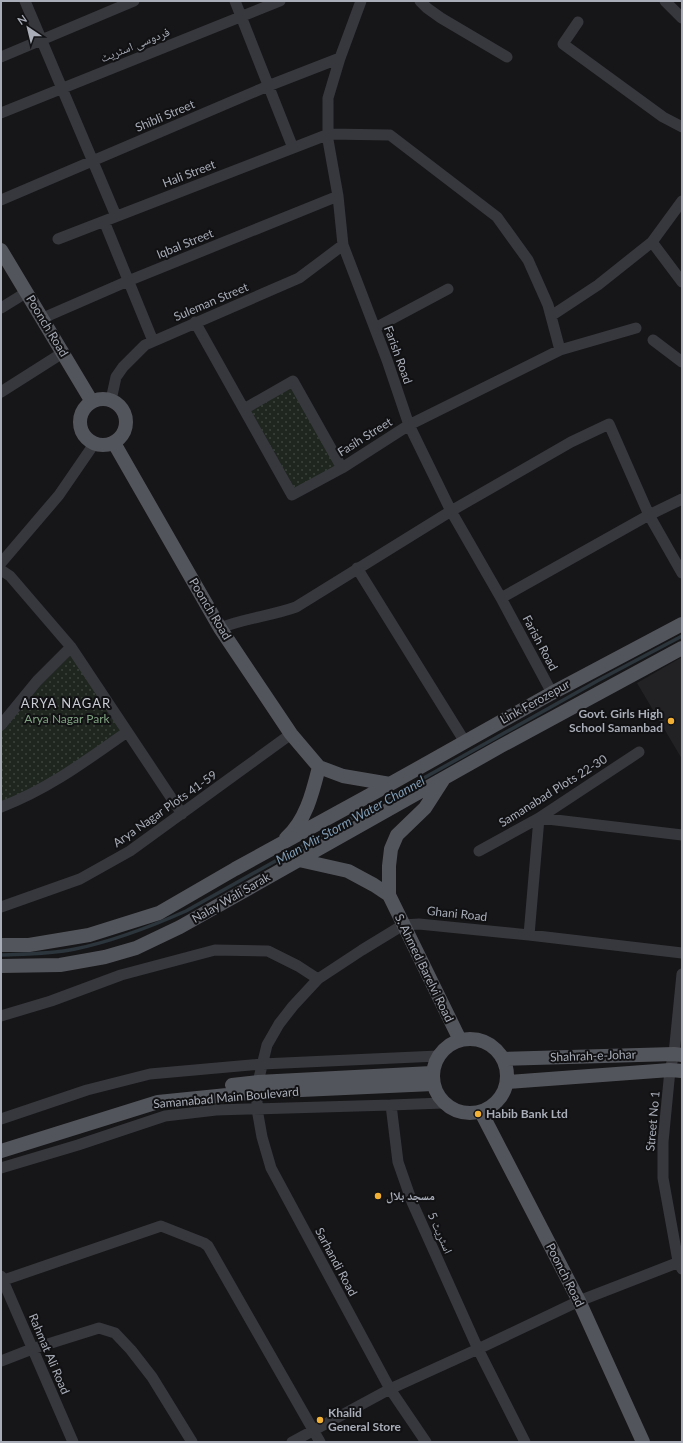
<svg xmlns="http://www.w3.org/2000/svg" width="683" height="1443" font-family="Lato,'Noto Naskh Arabic',sans-serif">
	<style>
		.built { fill: #222225 }
		.park { fill: url(#park-dots) }
		.lines { fill: none; stroke-linecap: round; stroke-linejoin: round }
		.stream { stroke: #2c353c; stroke-width: 3.5 }
		.minor { stroke: #37383d; stroke-width: 11 }
		.major { stroke: #53555c; stroke-width: 14 }
		.poi-dot { fill: #f2b134; stroke: #111113; stroke-width: 1.5 }
		.labels { text-anchor: middle; stroke-width: 4; stroke-linejoin: round; paint-order: stroke }
		.street-label { font-size: 12px; fill: #a8adb8; stroke: #111113 }
		.poi-label { font-size: 12px; font-weight: bold; fill: #a8adb8; stroke: #111113; text-anchor: start }
		.park-label { font-size: 12px; fill: #7fa381; stroke: #111113 }
		.neighbourhood-label { font-size: 13px; letter-spacing: 1px; fill: #c9ccd4; stroke: #111113 }
		.water-label { font-size: 13px; font-style: italic; fill: #7f9bb3; stroke: #111113 }
	</style>
	<defs>
		<pattern id="park-dots" width="8" height="8" patternUnits="userSpaceOnUse"><rect width="8" height="8" fill="#1e261f"/><path d="M2 2h.1M6 6h.1" fill="none" stroke="#3c433d" stroke-width="1.8" stroke-linecap="round"/></pattern>
	</defs>
	<rect width="100%" height="100%" fill="#161618"/>
	<path class="built" d="M682 657V759L637 683Z"/>
	<path class="park" d="M293 381 342 468 292 495 244 409Z
		M71 645 135 734 1 806V730Z"/>
	<g class="lines">
		<path class="stream" d="M1 955C25 954 51 954 75 949 114 941 150 927 186 911L599 680 682 636"/>
		<path class="minor" d="M25 1 116 216
			M235 1 293 148
			M361 1 340 58 328 98V140L338 196 343 245 387 360 409 425 451 511 501 598 552 693
			M420 1 427 8 441 18 507 57
			M665 1 682 18
			M578 22 563 44 663 117 682 127
			M1 57 134 1
			M1 113 280 1
			M1 200 268 86 340 58
			M104 221 153 341
			M58 239 329 134 390 135 497 217 528 260 548 305 560 350
			M652 242 682 282
			M1 308 27 292
			M551 316 598 285 652 242 682 201
			M43 318 128 281 338 196
			M195 322 292 495 342 468 409 425 560 350 636 328
			M375 328 448 289
			M653 340 682 362
			M1 392 64 352
			M111 400 116 377 123 367 145 345 299 278 343 245
			M244 409 293 381 342 468
			M1 563 59 495 94 444
			M357 568 465 742
			M1 570 10 576 71 647 182 814
			M501 598 649 515 682 499
			M220 628C245 618 271 616 296 607L451 511 571 442 609 424 649 515 682 573
			M1 725 37 681 71 647
			M1 807C47 790 87 760 127 732
			M479 851 539 818 639 752
			M1 907 80 879 130 851 291 734
			M529 935 539 818 682 835
			M682 974 674 1054 670 1070 663 1142V1178L678 1261 682 1269
			M1 1016 51 1001 121 975 215 950 268 951 298 966 318 979
			M391 1105 443 1103
			M1 1119 87 1090 150 1074 262 1064 438 1056
			M1 1168 78 1145 165 1116 216 1110 391 1105 398 1162 412 1202 478 1349 525 1442
			M1 1276 73 1442
			M1 1281 161 1226 204 1243 208 1246 320 1442
			M1 1361 32 1349 99 1328 115 1333 131 1350 152 1377 192 1442
			M292 1442 390 1389 478 1349 579 1301 682 1261
			M426 1442 390 1389 271 1168 262 1137 257 1109V1092L258 1082 267 1045 279 1024 293 1006 318 979 362 950 403 925 419 924 529 935 682 953"/>
		<path class="major" d="M1 250 92 402
			M80 422a23 23 0 1 1 46 0a23 23 0 1 1-46 0Z
			M114 443 220 628 291 734 319 767 343 776 390 784
			M443 780 425 808 397 835 391 849 389 866V895L460 1040
			M286 838C306 821 313 791 319 767
			M299 860 348 871 374 885 389 895
			M1 945H29L89 935 159 913 235 869 390 784 552 693 682 624
			M1 966 60 965 105 957 136 948 180 927 501 746 682 648
			M433 1076a37 37 0 1 1 74 0a37 37 0 1 1-74 0Z
			M503 1059 674 1054 682 1055
			M507 1082 670 1070 682 1071
			M232 1085 258 1082 432 1073
			M481 1112 579 1301 643 1442
			M1 1151 158 1102 257 1092 433 1084"/>
	</g>
	<g class="poi-dot">
		<circle cx="671" cy="721" r="4"/>
		<circle cx="478" cy="1114" r="4"/>
		<circle cx="378" cy="1196" r="4"/>
		<circle cx="320" cy="1420" r="4"/>
	</g>
	<g class="labels">
		<g class="street-label">
			<text transform="translate(135 45) rotate(-22)" y="4">فردوسی اسٹریٹ</text>
			<text transform="translate(165 116) rotate(-23)" y="4">Shibli Street</text>
			<text transform="translate(189 174) rotate(-21)" y="4">Hali Street</text>
			<text transform="translate(185 244) rotate(-22)" y="4">Iqbal Street</text>
			<text transform="translate(211 302) rotate(-23)" y="4">Suleman Street</text>
			<text transform="translate(47 326) rotate(59)" y="4">Poonch Road</text>
			<text transform="translate(398 355) rotate(70)" y="4">Farish Road</text>
			<text transform="translate(365 437) rotate(-32)" y="4">Fasih Street</text>
			<text transform="translate(210 609) rotate(59)" y="4">Poonch Road</text>
			<text transform="translate(540 643) rotate(62)" y="4">Farish Road</text>
			<text transform="translate(535 702) rotate(-29)" y="4">Link Ferozepur</text>
			<text transform="translate(553 791) rotate(-32)" y="4">Samanabad Plots 22-30</text>
			<text transform="translate(165 809) rotate(-35)" y="4">Arya Nagar Plots 41-59</text>
			<text transform="translate(231 898) rotate(-30)" y="4">Nalay Wali Sarak</text>
			<text transform="translate(457 914) rotate(6)" y="4">Ghani Road</text>
			<text transform="translate(424 968) rotate(64)" y="4">S. Ahmed Barelvi Road</text>
			<text transform="translate(593 1056) rotate(-2)" y="4">Shahrah-e-Johar</text>
			<text transform="translate(226 1098) rotate(-5)" y="4">Samanabad Main Boulevard</text>
			<text transform="translate(653 1121) rotate(-85)" y="4">Street No 1</text>
			<text transform="translate(440 1233) rotate(66)" y="4">اسٹریٹ 5</text>
			<text transform="translate(336 1262) rotate(62)" y="4">Sarhandi Road</text>
			<text transform="translate(565 1275) rotate(63)" y="4">Poonch Road</text>
			<text transform="translate(49 1354) rotate(67)" y="4">Rahmat Ali Road</text>
		</g>
		<g class="poi-label">
			<text x="663" y="718" text-anchor="end">Govt. Girls High<tspan x="663" dy="14">School Samanbad</tspan></text>
			<text x="486" y="1118">Habib Bank Ltd</text>
			<text x="386" y="1200">مسجد بلال</text>
			<text x="328" y="1417">Khalid<tspan x="328" dy="14">General Store</tspan></text>
		</g>
		<g class="park-label">
			<text x="67" y="723">Arya Nagar Park</text>
		</g>
		<g class="neighbourhood-label">
			<text x="66" y="708">ARYA NAGAR</text>
		</g>
		<g class="water-label">
			<text transform="translate(350 820) rotate(-29)" y="5">Mian Mir Storm Water Channel</text>
		</g>
	</g>
	<rect width="683" height="1443" fill="none" stroke="#a8adb8" stroke-width="4"/>
	<g transform="translate(28 28) rotate(325)" stroke="#111113" stroke-width="3" paint-order="stroke">
	<path d="M0-3L7 15L0 10L-7 15Z" fill="#a8adb8"/>
	<text y="-6" font-size="11" font-weight="bold" text-anchor="middle" fill="#a8adb8">N</text>
	</g>
</svg>
